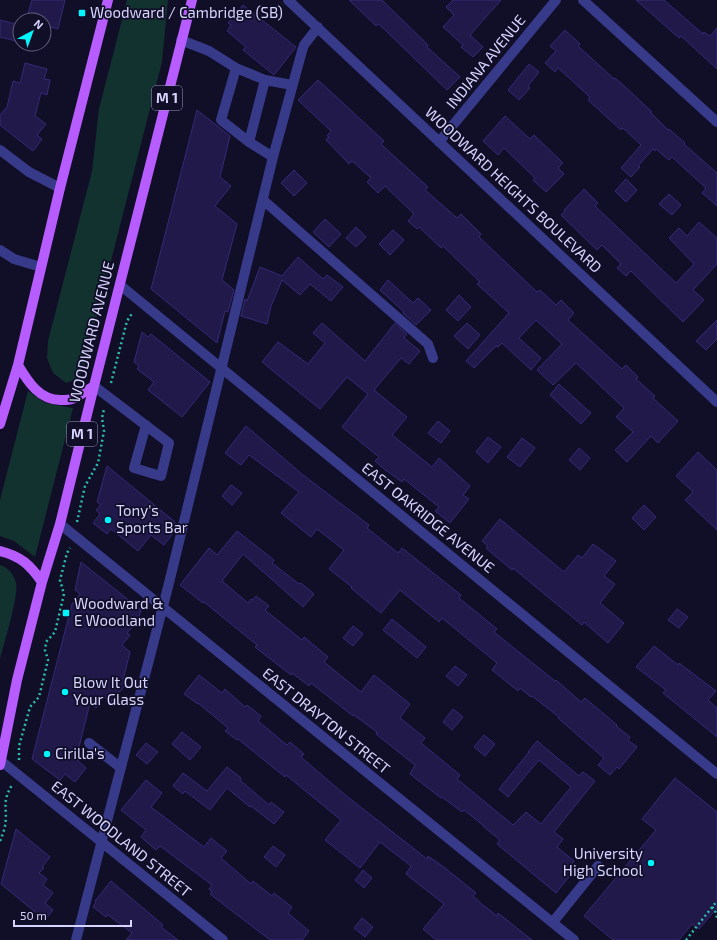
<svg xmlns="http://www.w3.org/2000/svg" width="717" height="940" font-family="'Exo 2',sans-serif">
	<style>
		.green { fill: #11322f }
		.building { fill: #20194a; stroke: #342a77 }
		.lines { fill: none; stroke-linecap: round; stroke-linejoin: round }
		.path { stroke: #29bfac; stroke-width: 2.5; stroke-dasharray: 2 3; stroke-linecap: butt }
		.minor { stroke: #373989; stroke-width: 10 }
		.major { stroke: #b75cff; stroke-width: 10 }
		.poi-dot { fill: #01f6ff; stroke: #110e28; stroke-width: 1.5 }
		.labels { text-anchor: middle; stroke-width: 3.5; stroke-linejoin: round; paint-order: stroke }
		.shield { fill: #110e28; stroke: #9c99be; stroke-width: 1 }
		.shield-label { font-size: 14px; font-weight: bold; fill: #d7d5ff }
		.poi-label { font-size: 15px; fill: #d7d5ff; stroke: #110e28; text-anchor: start }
		.street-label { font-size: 15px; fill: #d7d5ff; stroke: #110e28 }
	</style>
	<rect width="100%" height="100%" fill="#110e28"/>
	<path class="green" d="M127 0H168L162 62 83 370 77 379 66 383 53 373 47 358 48 341 92 171 99 109Z
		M28 391 45 403 73 408 35 557 14 541 0 536V500Z
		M0 565C8 567 14 575 16 583 19 596 4 643 0 659Z"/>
	<path class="building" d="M32 0H65L58 29 44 25V20H26Z
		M349 0H382L428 45 427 47 460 77 447 90 382 27 378 24 376 26Z
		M453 0H501L470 35 483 47 473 57 461 47 463 45 443 27 454 15 446 7Z
		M636 0H664L703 34 704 32 710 36 717 28V69L681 36 679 38Z
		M243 5 296 47 274 75 243 50 246 47 227 31 231 25 228 23Z
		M0 20 20 25V42L0 37Z
		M565 30 580 44 578 46 614 79 615 78 621 83 652 112 651 113 668 130 669 129 685 143 684 144 717 173V206L702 193 706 188 672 157 669 160 656 149 655 151 653 149 638 166 640 167 631 177 621 168 641 145 623 128 621 130 588 100 590 97 558 68 555 72 545 63 556 51 550 46Z
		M25 63 47 69 44 79 50 80 47 95 41 93 35 116 46 124 37 135 42 139 33 151 0 125V115L7 107 13 81 20 83Z
		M529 64 539 72 528 86 530 88 519 100 508 90Z
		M318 80 384 141 381 144 385 148 428 187 425 190 457 218 461 214 481 234 479 237 537 292 540 290 556 305 561 300 574 313 568 320 622 369 626 365 638 377 636 379 655 396 653 398 678 421 658 443 651 436 627 462 615 450 633 432 616 417 624 408 576 363 553 385 537 370 562 344 536 320 519 338 541 358 531 370 502 343 498 347 496 346 474 368 466 361 509 313 477 284 480 282 443 246 441 248 419 227 417 229 408 221 414 214 385 186 378 193 367 182 371 178 352 161 349 164 326 140 329 137 327 136 331 131 298 100Z
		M197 110 230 136 220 177 231 186 215 206 237 224 222 280 234 290 228 312 225 311 217 343 151 289Z
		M505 116 530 139 534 135 563 163 558 168 564 174 546 192 533 180 535 178 504 148 498 155 483 141Z
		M294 170 307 183 294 196 281 183Z
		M626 179 637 190 626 202 615 191Z
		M584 189 598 203 595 206 676 283 694 264 669 238 679 228 687 236 699 222 717 238V264L693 290 704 300 683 322 631 271 626 276 617 268 621 264 602 245 597 250 561 215 565 211 564 210Z
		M669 194 681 205 672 215 659 204Z
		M325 219 341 234 329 247 313 232Z
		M356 227 366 237 356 247 346 238Z
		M393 230 404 240 390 255 379 244Z
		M298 257 323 279 327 275 343 287 331 301 310 284 300 295 282 280 271 306 267 324 241 316 245 299 247 301 260 267 282 276Z
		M388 280 413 303 418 298 431 310 416 325 403 313 404 312 380 290Z
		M459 295 471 307 458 321 446 310Z
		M717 320V339L706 350 696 341Z
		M322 323 365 361 395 323 407 334 404 338 420 351 409 364 401 358 374 390 407 417 392 435 432 467 439 458 470 486 463 495 469 499 450 523 435 511 439 507 404 479 402 482 384 469 375 461 379 457 342 427 368 394 347 377 320 409 262 362 278 342 308 364 325 343 313 333Z
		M467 323 480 335 468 349 454 336Z
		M142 332 148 337 151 334 210 382 182 417 148 390 154 382 137 369 139 366 134 362Z
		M559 384 591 413 581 424 550 395Z
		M438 421 450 431 441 443 428 433Z
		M246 426 303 475 369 525 367 528 398 553 402 548 461 595 459 598 497 629 494 632 525 657 555 681 556 680 581 702 585 698 617 725 616 726 630 737 628 740 637 747 619 769 617 767 610 775 598 765 604 758 558 718 559 717 532 696 531 697 520 688 518 691 492 670 497 663 442 618 439 622 400 590 381 613 351 588 352 587 329 569 344 550 317 529 311 537 281 513 299 492 249 455 241 465 225 453Z
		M488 437 501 447 488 463 476 452Z
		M522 438 535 448 520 467 507 457Z
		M579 448 590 458 580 470 569 460Z
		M698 452 717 470V530L685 500 693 492 676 476Z
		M107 466 175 522 171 536 164 545 151 535 138 551 111 529 107 534 93 523 100 514 96 510 101 505 97 502Z
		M231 485 242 493 232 505 222 496Z
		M644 505 656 517 644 530 632 518Z
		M500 519 564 572 578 555 582 558 593 544 616 561 604 576 615 584 600 603 624 623 608 643 584 622 582 625 513 568 512 570 486 548 488 546 482 541Z
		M237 531 274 560 272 563 299 584 301 583 314 594 303 607 243 554 222 581 248 603 251 599 253 600 256 596 269 606 265 610 302 640 304 637 328 657 324 662 361 692 374 675 410 704 400 718 425 738 421 743 460 775 457 779 513 825 526 812 541 824 571 787 539 760 508 797 499 789 529 752H528L537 741 579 776 583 772 595 781 554 832 563 839 557 847 574 861 571 865 576 868 556 893 497 844 500 840 484 827V826L464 810 462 812 442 797 441 798 410 774 415 765 376 734 377 732 354 715 353 716 311 683 309 686 292 673 291 675 255 647 257 645 204 602 203 603 180 585 209 548 217 555Z
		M81 562 141 610 138 620 127 633 130 635 122 645 130 652 123 680 127 683 111 702 104 697 96 708 90 703 76 759 86 768 75 782 65 774 60 780 32 759 72 604 80 594 75 590Z
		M677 609 688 617 679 628 668 620Z
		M392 619 426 647 417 658 383 630Z
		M353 626 363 634 353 646 343 638Z
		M654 646 678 665 679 663 716 691 708 700 717 708V737L663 693 666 690 636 667Z
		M455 666 467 675 458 686 446 676Z
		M199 675 222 693 225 689 245 707 247 705 261 716 258 721 287 745 290 742 304 754 301 757 344 794 427 859 428 856 445 868 476 893 473 896 483 905 497 916 498 913 532 940H436L423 929 444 904 406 874 411 866 380 842 360 868 325 840 341 820 286 775 285 777 238 739 237 740 225 731 228 728 198 703V704L184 694Z
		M453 709 463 717 452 730 443 722Z
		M182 732 201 747 190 760 172 744Z
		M484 735 495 744 485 756 474 747Z
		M146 743 158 752 147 764 136 755Z
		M227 767 241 778 240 780 269 805 271 802 284 812 274 824 251 806 250 807 227 788 210 810 185 791 183 794 173 786 183 773 207 791Z
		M675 778 717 812V908L699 929 692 924 679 940H613L584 916 656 830 642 819Z
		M146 780 162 793 151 807 204 847 211 838 227 851 221 858 251 884 253 881 272 896 274 893 292 907 288 913 309 931 302 940H270L210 894 212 892 209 889 212 885 160 846 156 850 141 837 146 830 121 810Z
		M16 829 50 857 42 867 44 868 39 873 47 879 43 885 53 893 45 903 53 910 45 920 1 884Z
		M273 846 285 855 276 867 264 857Z
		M363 870 372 878 364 888 355 880Z
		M111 881 163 925 161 927 178 940H126L132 933 108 915 106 917 93 907 96 902 95 901Z
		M362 918 373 927 365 937 354 928Z"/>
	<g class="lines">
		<path class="path" d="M111 383 127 321 133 312
			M77 522 85 486 98 463 104 431 102 418 104 409
			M19 760V746L30 707 39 697 48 660 45 650 46 642 55 632 64 594 60 580 67 553 70 548
			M0 841C2 836 4 831 5 826 8 809 1 803 12 785
			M712 907 715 910 717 918
			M686 940 717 901"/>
		<path class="minor" d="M288 0 717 402
			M583 0 717 122
			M181 40 209 51 236 68 221 120 249 142 273 157
			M236 68 265 80 292 85
			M249 142 265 80
			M439 142 556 0
			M0 150 29 172 60 188
			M263 200 428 344 433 358
			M0 250 14 259 41 267
			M120 285 717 774
			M94 386 169 443 161 476 134 468 146 425
			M60 524 574 940
			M89 743 121 768
			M1 761 223 940
			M553 922 598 866
			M76 940 168 587 273 157 302 51 304 45 318 27"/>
		<path class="major" d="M18 365C28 382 40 401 62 400 65 400 69 400 72 399 79 396 87 390 94 386
			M0 424 18 365 60 188 108 0
			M0 551C21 556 30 565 42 582
			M0 765 17 680 42 582 60 524 94 386 192 0"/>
	</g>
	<g class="poi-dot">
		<rect x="78" y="9" width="8" height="8" rx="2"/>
		<circle cx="108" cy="520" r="4"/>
		<rect x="62" y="609" width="8" height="8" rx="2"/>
		<circle cx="65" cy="692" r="4"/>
		<circle cx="47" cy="754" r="4"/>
		<circle cx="651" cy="863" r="4"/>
	</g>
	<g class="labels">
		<g class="shield">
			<rect x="152" y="86" width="30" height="24" rx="3"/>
			<rect x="67" y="422" width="30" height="24" rx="3"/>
		</g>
		<g class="shield-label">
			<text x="167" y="103">M 1</text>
			<text x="82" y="439">M 1</text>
		</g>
		<g class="poi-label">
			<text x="90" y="18">Woodward / Cambridge (SB)</text>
			<text x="116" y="516">Tony's<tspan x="116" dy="17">Sports Bar</tspan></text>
			<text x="74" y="609">Woodward &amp;<tspan x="74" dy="17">E Woodland</tspan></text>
			<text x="73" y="688">Blow It Out<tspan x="73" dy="17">Your Glass</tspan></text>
			<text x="55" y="759">Cirilla's</text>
			<text x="643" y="859" text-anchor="end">University<tspan x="643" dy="17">High School</tspan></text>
		</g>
		<g class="street-label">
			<text transform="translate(486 62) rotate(-51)" y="5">INDIANA AVENUE</text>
			<text transform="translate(513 190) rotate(43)" y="5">WOODWARD HEIGHTS BOULEVARD</text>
			<text transform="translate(92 332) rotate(-76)" y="5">WOODWARD AVENUE</text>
			<text transform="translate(428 518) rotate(39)" y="5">EAST OAKRIDGE AVENUE</text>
			<text transform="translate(326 721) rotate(39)" y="5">EAST DRAYTON STREET</text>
			<text transform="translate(121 839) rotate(39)" y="5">EAST WOODLAND STREET</text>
		</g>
	</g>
	<g transform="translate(32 32) rotate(41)"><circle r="19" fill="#110e28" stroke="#605e7e"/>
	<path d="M0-3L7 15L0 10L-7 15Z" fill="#01f6ff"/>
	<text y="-6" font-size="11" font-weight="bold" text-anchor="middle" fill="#d7d5ff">N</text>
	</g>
	<path d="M14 920v6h117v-6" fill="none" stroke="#d7d5ff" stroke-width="2"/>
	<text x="20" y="920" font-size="12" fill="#d7d5ff" stroke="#110e28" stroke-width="3" paint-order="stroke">50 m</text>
</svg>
